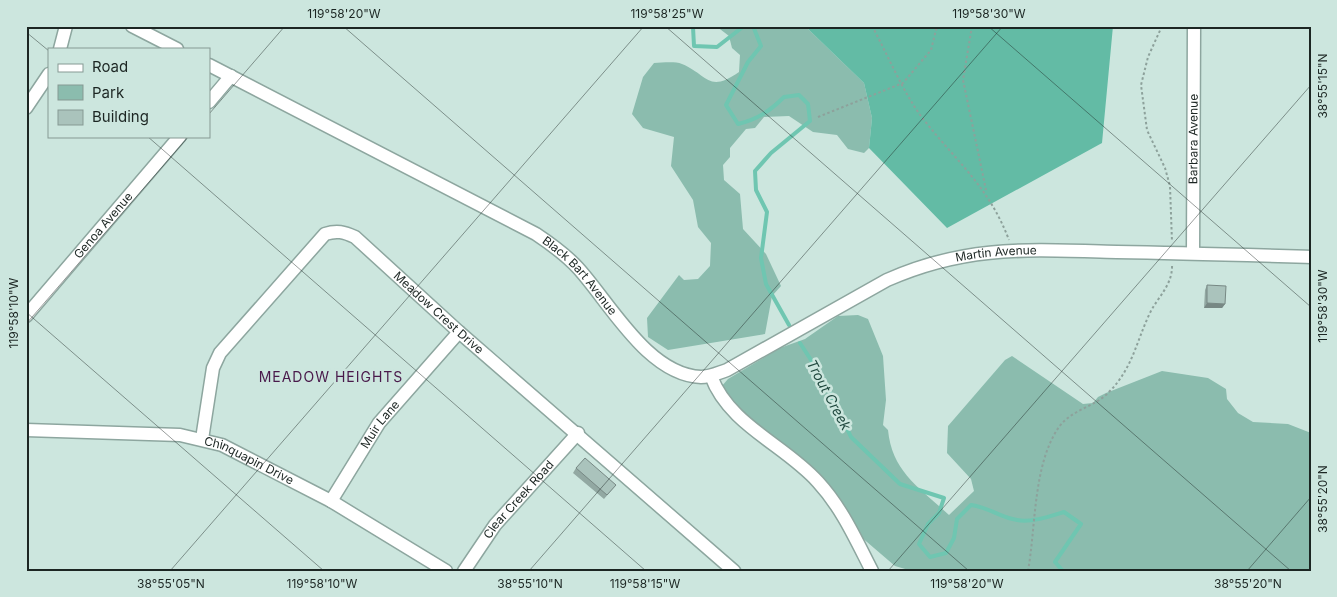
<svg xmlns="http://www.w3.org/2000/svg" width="1337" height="597" font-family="Inter,sans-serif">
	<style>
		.green { fill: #8bbcae }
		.forest { fill: #63bba5 }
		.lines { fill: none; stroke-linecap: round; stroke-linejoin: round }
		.stream { stroke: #6fc6b1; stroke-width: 4 }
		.minor-casing { stroke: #8da69f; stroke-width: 15 }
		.path { stroke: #8da19b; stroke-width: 2; stroke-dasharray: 2.5 2.5; stroke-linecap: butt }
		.minor { stroke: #fff; stroke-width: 12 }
		.wall { fill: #92a8a2 }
		.shaded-wall { fill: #778884 }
		.building { fill: #aac3bc; stroke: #778884 }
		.ticks { fill: none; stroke: #1c2623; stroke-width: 1; stroke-opacity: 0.45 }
		.labels { text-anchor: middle; stroke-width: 5; stroke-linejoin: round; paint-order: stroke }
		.street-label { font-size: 12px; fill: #1c2623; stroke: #cce6de }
		.neighbourhood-label { font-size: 14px; letter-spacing: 1px; fill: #491a4b; stroke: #cce6de }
		.water-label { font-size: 14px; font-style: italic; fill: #21493f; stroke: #cce6de }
		.neatline { fill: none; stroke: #1c2623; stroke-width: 2 }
		.ticks-label { font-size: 12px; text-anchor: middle; fill: #1c2623 }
	</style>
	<rect width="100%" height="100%" fill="#cce6de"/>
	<path class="green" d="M716 26H805L864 83 872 118 869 148 864 153 848 149 837 135 813 132 789 116 764 117 755 128 746 129 730 148V157L723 165 724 180 740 194 743 229 766 254 781 286 772 296 765 334 668 350 648 337 647 318 679 275 684 280 698 279 710 266 711 243 698 227 693 200 671 166 674 137 643 128 632 114 643 77 654 63C662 63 674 61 682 64 707 74 708 94 739 72L740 55 732 48 729 36Z
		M858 315 868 319 883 356 886 400 883 425 888 430C892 472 920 488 949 515L974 491 971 479 947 453 948 426 1005 360 1012 356 1083 404 1093 403 1098 397 1106 393 1162 371 1208 378 1226 389 1227 399 1238 413 1253 422 1288 424 1311 433V571H912L895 566 853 530 774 438 744 430 731 418 721 387 728 379 780 348 805 339 838 316Z"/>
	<path class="forest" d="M805 26H1113L1102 143 947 228 869 148 872 118 864 83Z"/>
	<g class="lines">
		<path class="stream" d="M695 26 693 27 694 46 717 47 744 26
			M753 26 761 46 748 62 726 105 738 124C758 119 770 111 784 97L799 95 808 104 810 121 771 153 755 171 756 190 767 212 761 258 766 284 789 325
			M800 343 824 380 851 437 900 484 944 498 939 513 928 524 919 544 930 557 946 553 954 538 957 519 971 505C988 507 1001 518 1017 520 1031 523 1051 516 1064 512L1081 524 1055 562 1063 571"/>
		<g class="minor-casing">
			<g id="minor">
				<path d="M132 26 177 49"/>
				<path d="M60 49 66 26"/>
				<path id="s1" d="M209 65 536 234C551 244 566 255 578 268 610 303 648 375 701 377 710 377 718 373 727 370L887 280C968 244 1032 250 1117 252 1182 253 1246 255 1311 257"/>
				<path d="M209 102 231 76"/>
				<path d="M26 108 49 74"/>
				<path id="s2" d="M1193 253 1194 26"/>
				<path id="s3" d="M26 316 180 136"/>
				<path d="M711 376C729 425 785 445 818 482 842 508 856 540 872 571"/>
				<path id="s4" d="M26 430 180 435 222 445 331 501 446 571"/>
				<path id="s5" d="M202 439 213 368 220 353 325 234C337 230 344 232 355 237L459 332 734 571"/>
				<path id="s6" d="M331 501 379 423 459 332"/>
				<path id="s7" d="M464 571 495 525 578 433"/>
			</g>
		</g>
		<path class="path" d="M872 26C888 55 904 95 924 120 957 162 989 187 1009 240
			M972 26 963 80 986 190
			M1162 26 1148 57 1141 85 1147 130 1165 168 1170 186 1172 242
			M818 117 903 83 931 50 937 26
			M1028 571C1036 526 1033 464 1059 427 1072 409 1095 407 1109 392 1132 369 1136 343 1149 315 1157 297 1173 286 1172 264"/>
		<use href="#minor" class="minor"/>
	</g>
	<path class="wall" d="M1207 285 1225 304 1222 308H1204L1205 290Z
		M576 468 616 485 604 499 573 473Z"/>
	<path class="shaded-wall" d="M1207 303 1225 304 1222 308H1204Z"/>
	<path class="building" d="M1207 285 1226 286 1225 304 1207 303Z
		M585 458 616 485 607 495 576 468Z"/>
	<path class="ticks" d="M343 26 969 571M665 26 1291 571M988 26 1311 307M1310 26 1311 27M26 32 49 51M209 114 285 26M147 136 646 571M26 312 324 571M26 324 189 136M170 571 644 26M529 571 1003 26M888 571 1311 85M1247 571 1311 497"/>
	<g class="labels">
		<g class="street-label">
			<text dy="4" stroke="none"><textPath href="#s2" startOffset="114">Barbara Avenue</textPath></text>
			<text dy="4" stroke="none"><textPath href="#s3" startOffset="119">Genoa Avenue</textPath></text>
			<text dy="4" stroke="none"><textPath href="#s1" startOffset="915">Martin Avenue</textPath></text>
			<text dy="4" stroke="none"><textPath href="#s1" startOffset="429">Black Bart Avenue</textPath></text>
			<text dy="4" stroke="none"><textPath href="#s5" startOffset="391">Meadow Crest Drive</textPath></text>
			<text dy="4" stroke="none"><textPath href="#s6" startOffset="91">Muir Lane</textPath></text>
			<text dy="4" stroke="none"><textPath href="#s4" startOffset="228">Chinquapin Drive</textPath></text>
			<text dy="4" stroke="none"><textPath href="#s7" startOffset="90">Clear Creek Road</textPath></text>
		</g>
		<g class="neighbourhood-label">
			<text x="331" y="382">MEADOW HEIGHTS</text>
		</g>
		<g class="water-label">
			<text transform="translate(829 395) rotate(62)" y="5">Trout Creek</text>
		</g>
	</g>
	<rect width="1337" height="597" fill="none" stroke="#cce6de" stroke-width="55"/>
	<rect x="48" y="48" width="162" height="90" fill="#cce6de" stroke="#869993"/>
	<rect x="58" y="64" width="25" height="8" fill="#ffffff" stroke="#869993"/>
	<text x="92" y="72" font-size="15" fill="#1c2623">Road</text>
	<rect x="58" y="85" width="25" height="15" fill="#8bbcae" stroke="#869993"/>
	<text x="92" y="98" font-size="15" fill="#1c2623">Park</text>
	<rect x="58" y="110" width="25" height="15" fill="#aac3bc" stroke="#869993"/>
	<text x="92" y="122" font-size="15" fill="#1c2623">Building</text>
	<rect x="28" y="28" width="1282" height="542" class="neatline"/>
	<g class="ticks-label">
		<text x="344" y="18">119°58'20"W</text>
		<text x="667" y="18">119°58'25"W</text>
		<text x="989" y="18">119°58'30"W</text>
		<text transform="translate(1323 86) rotate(-90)" y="4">38°55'15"N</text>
		<text transform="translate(1323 306) rotate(-90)" y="4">119°58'30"W</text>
		<text transform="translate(14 313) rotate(-90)" y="4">119°58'10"W</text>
		<text transform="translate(1323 499) rotate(-90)" y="4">38°55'20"N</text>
		<text x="171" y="588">38°55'05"N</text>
		<text x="322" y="588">119°58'10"W</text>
		<text x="530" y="588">38°55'10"N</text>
		<text x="645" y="588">119°58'15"W</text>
		<text x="967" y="588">119°58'20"W</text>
		<text x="1248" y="588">38°55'20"N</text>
	</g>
</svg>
